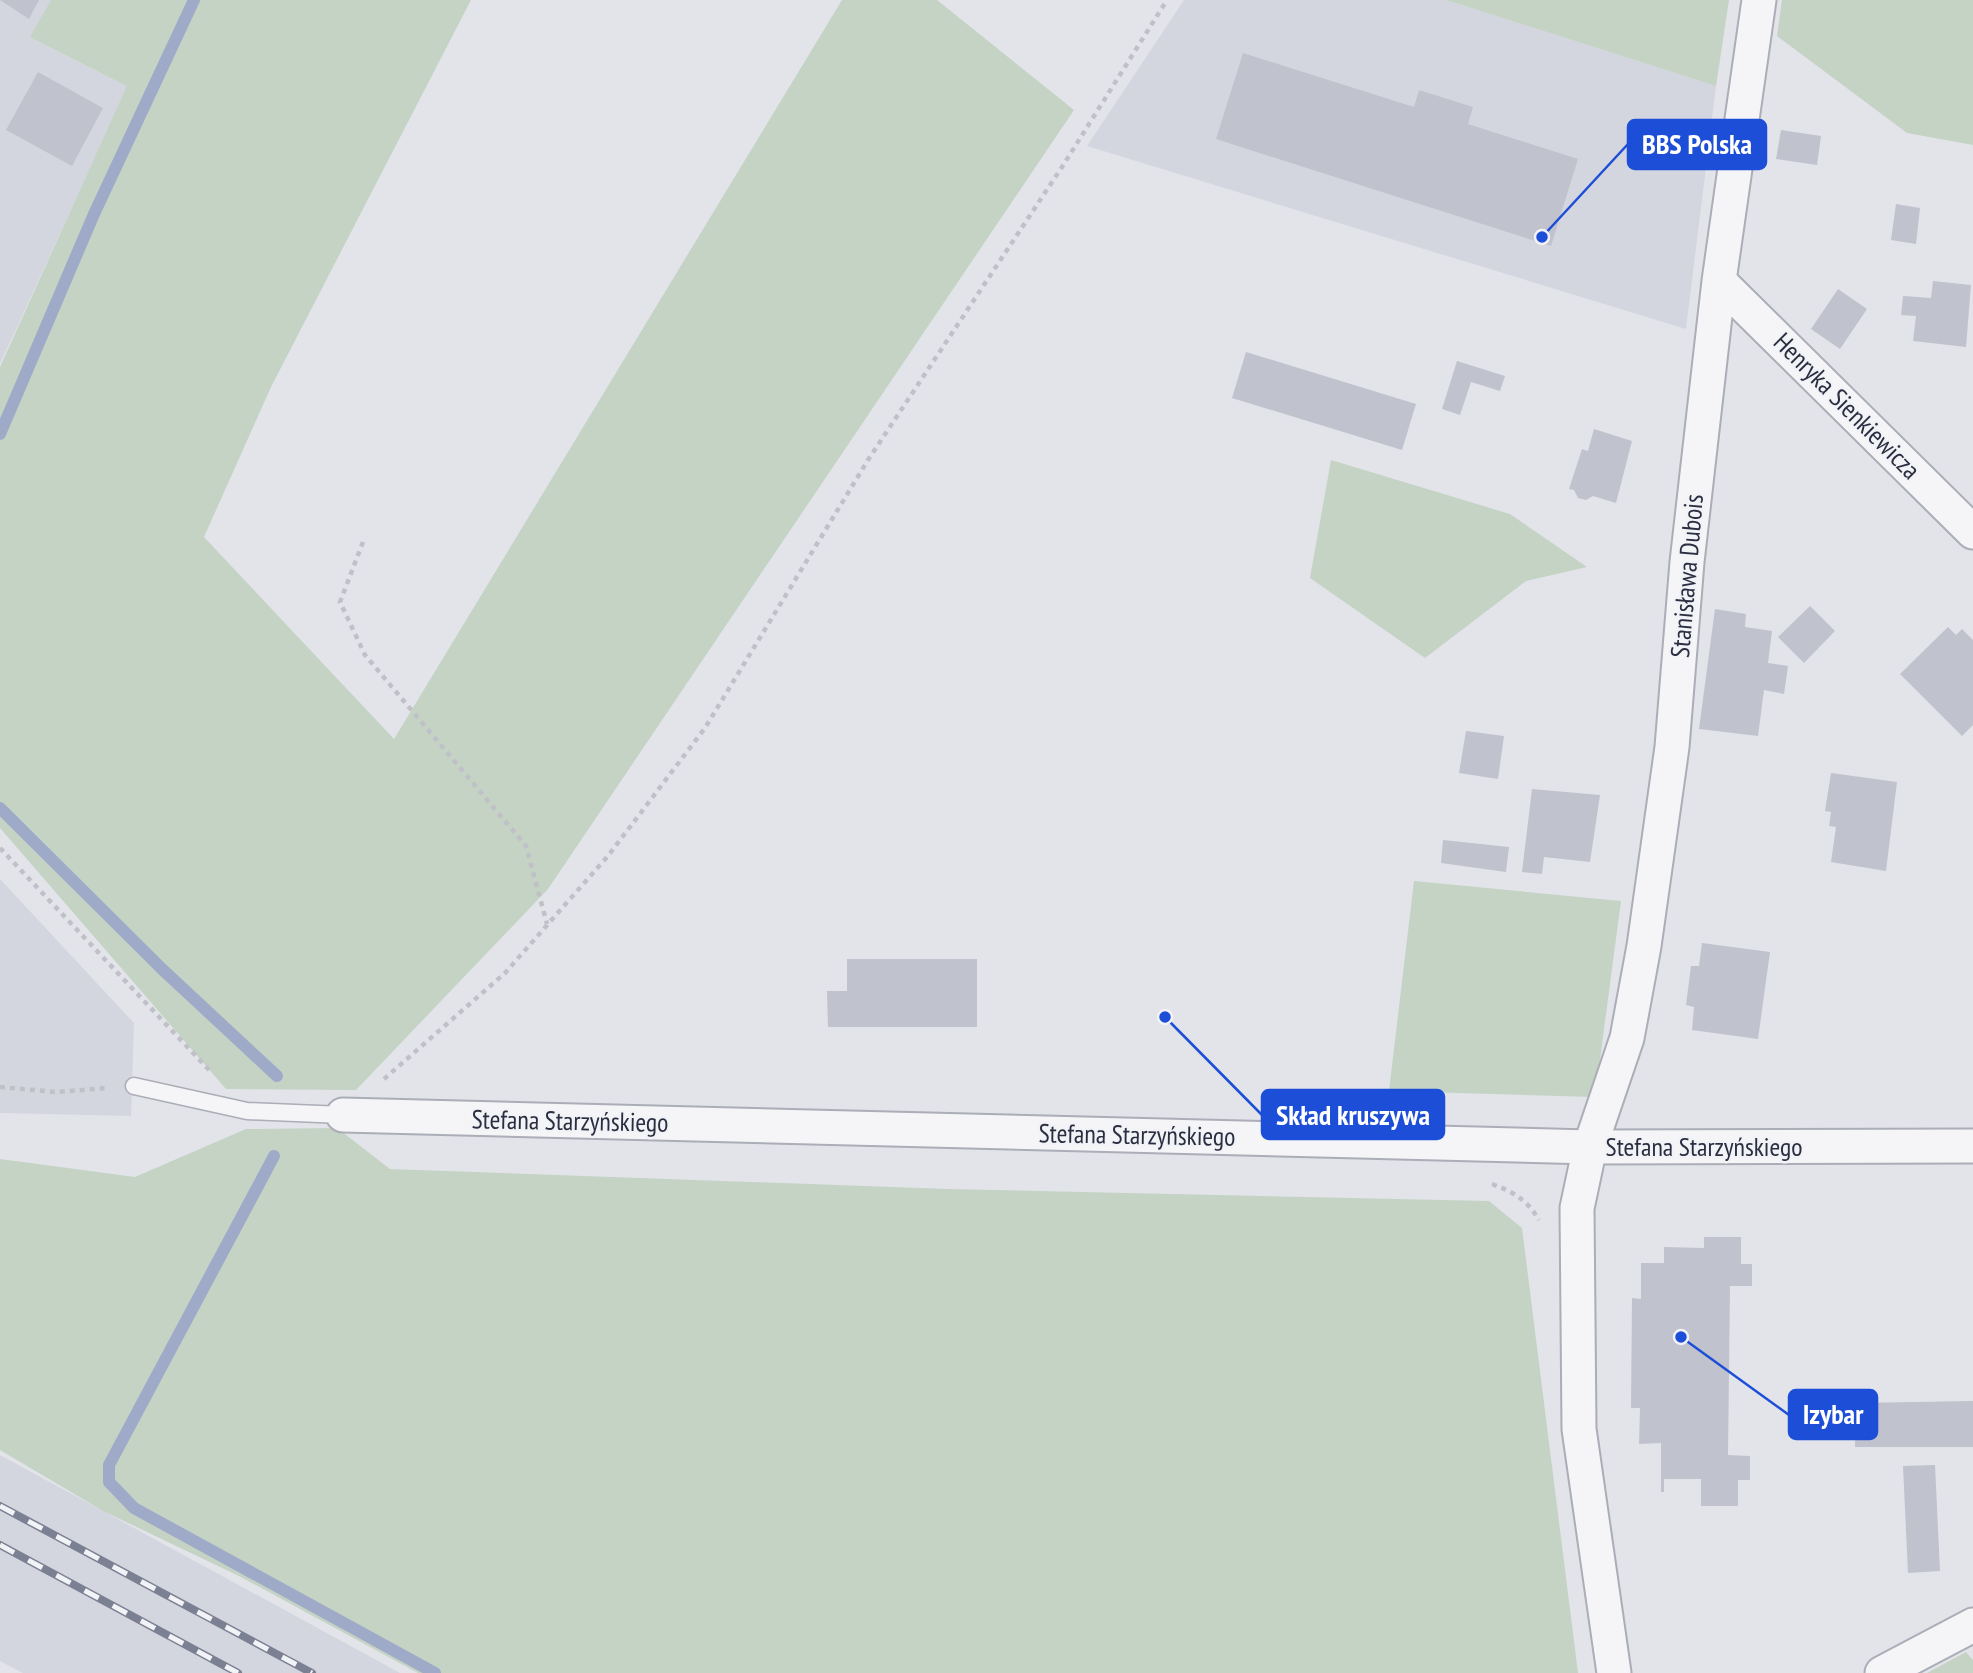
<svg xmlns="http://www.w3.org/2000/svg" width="1973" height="1673" font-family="'PT Sans Narrow',sans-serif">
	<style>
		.built { fill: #d4d6df }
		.green { fill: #c4d3c4 }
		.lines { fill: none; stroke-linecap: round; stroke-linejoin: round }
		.stream { stroke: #9faac8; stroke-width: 12 }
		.building { fill: #c0c2cd }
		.lane-casing { stroke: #abadb7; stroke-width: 19 }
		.street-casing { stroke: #abadb7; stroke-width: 37 }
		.path { stroke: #c0c1c8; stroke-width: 4.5; stroke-dasharray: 5 5; stroke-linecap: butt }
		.lane { stroke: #f5f5f8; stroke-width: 16 }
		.street { stroke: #f5f5f8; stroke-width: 33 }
		.rail-casing { stroke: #7c8093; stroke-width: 8 }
		.rail { stroke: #f2f3f7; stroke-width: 5; stroke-dasharray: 16; stroke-linecap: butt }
		.labels { text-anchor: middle; stroke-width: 5; stroke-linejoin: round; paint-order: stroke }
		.street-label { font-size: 26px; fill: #2b2e41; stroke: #f2f3f7 }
		.leader { fill: none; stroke: #1d4ed8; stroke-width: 2.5 }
		.callout-dot { fill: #1d4ed8; stroke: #f2f3f7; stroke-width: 2.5 }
		.callout { fill: #1d4ed8; stroke: #1d4ed8; stroke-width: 2.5 }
		.callout-label { font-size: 28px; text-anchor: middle; font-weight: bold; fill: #fff }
	</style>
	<rect width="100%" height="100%" fill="#e2e4ea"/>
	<path class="built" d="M0 0H51L31 37 128 86 0 364Z
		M1184 0H1446L1716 86 1686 329 1087 146Z
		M0 879 134 1023 131 1116 0 1113Z
		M0 1455 103 1511 400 1673H23L0 1661Z"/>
	<path class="green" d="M51 0H471L271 387 204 537 394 739 842 0H937L1074 110 548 889 356 1090 226 1089 0 828V367L127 86 30 37Z
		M1446 0H1729L1716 86Z
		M1782 0H1973V145L1907 133 1777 36Z
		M1331 460 1510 514 1587 567 1526 581 1425 658 1310 578Z
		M1414 881 1621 901 1595 1097 1389 1091Z
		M337 1128 390 1169 948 1189 1489 1201 1522 1228 1578 1673H418L241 1577 103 1511 0 1450V1159L135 1177 246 1129Z
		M1966 1652 1973 1660V1673H1927Z"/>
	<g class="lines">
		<path class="stream" d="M0 434 94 214 194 0
			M0 808 163 970 277 1076
			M274 1156 109 1465V1482L134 1508 435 1673"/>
	</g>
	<path class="building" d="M0 0H39L29 19Z
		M1243 53 1414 107 1419 90 1473 107 1468 124 1578 159 1551 246 1216 139Z
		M38 72 103 108 72 166 6 130Z
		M1781 130 1821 136 1817 165 1776 159Z
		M1896 204 1920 208 1916 244 1891 240Z
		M1933 281 1971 285 1966 347 1913 341 1916 316 1901 315 1903 296 1931 298Z
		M1838 289 1867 309 1840 349 1811 329Z
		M1246 352 1416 404 1402 450 1232 398Z
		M1457 361 1505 376 1500 391 1471 382 1460 415 1442 409Z
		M1594 429 1632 441 1616 503 1593 496 1586 500 1578 498 1574 490 1569 489 1582 449 1588 451Z
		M1810 606 1835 631 1804 663 1778 637Z
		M1715 609 1746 614 1745 627 1772 631 1768 663 1788 666 1784 694 1764 690 1758 736 1699 729Z
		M1948 627 1956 635 1962 629 1973 640V725L1962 736 1900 674Z
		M1466 731 1504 736 1498 779 1459 773Z
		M1831 773 1897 782 1886 871 1831 862 1836 827 1829 826 1831 812 1825 811Z
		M1532 789 1600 795 1590 862 1544 857 1542 874 1522 872Z
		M1443 840 1509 847 1506 872 1441 863Z
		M1702 943 1770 952 1758 1039 1692 1030 1694 1007 1686 1005 1691 966H1699Z
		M847 959H977V1027H828L827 991H847Z
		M1704 1237H1741V1264H1752V1286H1730L1728 1455 1750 1456V1480H1738V1506H1701V1479H1664V1492H1661V1443L1639 1444 1640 1408H1631L1632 1298 1641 1299V1263H1664V1247L1704 1248Z
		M1973 1401V1447H1855L1856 1403Z
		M1935 1465 1940 1571 1908 1573 1903 1466Z"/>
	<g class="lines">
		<g class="lane-casing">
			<path id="lane" d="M134 1086 247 1111 343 1115"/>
		</g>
		<g class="street-casing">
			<path id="street" d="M1719 281 1973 532
				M343 1115 1590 1147 1973 1146
				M1614 1673 1579 1429 1577 1208 1590 1147 1627 1038 1644 946 1672 747 1687 562 1719 281 1759 0
				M1882 1673 1973 1625"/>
		</g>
		<path class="path" d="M363 542 340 602 365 655 526 846 547 924
			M0 848 211 1072
			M384 1079 505 973 608 856 705 728 868 460 1062 167 1167 0
			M0 1087 56 1092 107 1088
			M1492 1184C1514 1192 1527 1200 1539 1220"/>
		<use href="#lane" class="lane"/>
		<use href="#street" class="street"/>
		<g class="rail-casing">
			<path id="rail" d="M0 1506 312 1673
				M0 1545 238 1673"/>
		</g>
		<use href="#rail" class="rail"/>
	</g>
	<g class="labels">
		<g class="street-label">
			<text transform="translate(1847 406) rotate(45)" y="9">Henryka Sienkiewicza</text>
			<text transform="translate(1687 576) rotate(-85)" y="9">Stanisława Dubois</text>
			<text transform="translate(570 1121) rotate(1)" y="9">Stefana Starzyńskiego</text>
			<text transform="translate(1137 1135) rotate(1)" y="9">Stefana Starzyńskiego</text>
			<text x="1704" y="1156">Stefana Starzyńskiego</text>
		</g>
	</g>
	<path class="leader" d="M1542 237L1628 144M1165 1017L1262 1115M1681 1337L1789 1415"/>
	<g class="callout-dot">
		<circle cx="1542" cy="237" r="7"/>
		<circle cx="1165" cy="1017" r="7"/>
		<circle cx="1681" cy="1337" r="7"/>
	</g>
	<g class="callout">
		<rect x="1628" y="120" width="138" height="49" rx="7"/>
		<rect x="1262" y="1090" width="182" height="49" rx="7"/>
		<rect x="1789" y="1390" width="88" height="49" rx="7"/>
	</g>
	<g class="callout-label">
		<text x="1697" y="154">BBS Polska</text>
		<text x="1353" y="1125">Skład kruszywa</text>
		<text x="1833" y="1424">Izybar</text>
	</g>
</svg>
